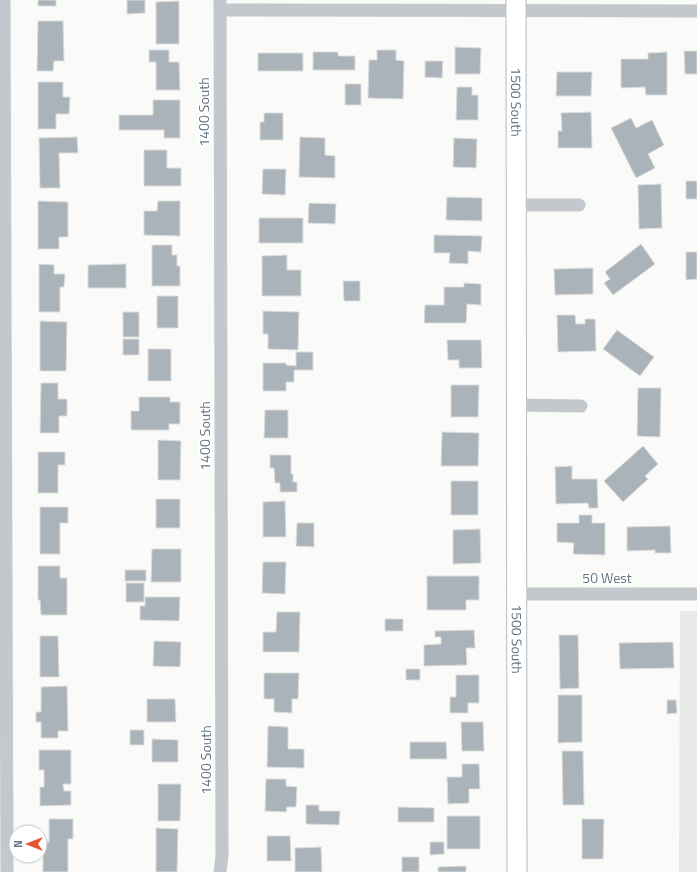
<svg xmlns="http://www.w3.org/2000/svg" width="697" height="872" font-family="'Titillium Web',sans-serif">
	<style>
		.built { fill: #e8e9e9 }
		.building { fill: #aab3b9; stroke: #dcdcda }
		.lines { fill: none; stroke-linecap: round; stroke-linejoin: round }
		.secondary-casing { stroke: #b3babf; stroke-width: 21 }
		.street { stroke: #c3c8cc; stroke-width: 13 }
		.secondary { stroke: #fff; stroke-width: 19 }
		.labels { text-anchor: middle; stroke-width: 4; stroke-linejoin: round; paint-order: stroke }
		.street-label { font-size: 14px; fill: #657683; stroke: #fff }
	</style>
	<rect width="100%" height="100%" fill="#fafaf8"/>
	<path class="built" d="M680 611H697V872H679Z"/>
	<path class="building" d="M38 0H56V6H38Z
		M127 0H145V13L127 14Z
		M179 1V44H156V2Z
		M38 21H63L64 61H54L53 71H37Z
		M455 47 481 48 480 74H455Z
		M149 50H169V62H179L180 90H156V62H149Z
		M377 50H396V60L404 61 403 99 368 98 369 60H377Z
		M684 51H697V74H685Z
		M313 52H338V56H355V70H313Z
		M667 52V95H646L645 87 621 88V59H648V53Z
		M258 53H303V71H258Z
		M425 61H443L442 78 425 77Z
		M557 72H592L591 96H556Z
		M38 82H63V97H70L69 114H56V129H38Z
		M345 84H361V105H345Z
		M457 87H472V95H478V120H456Z
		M153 100H180V138H164V130H119V115H153Z
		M591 112 592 148H558V131H562L561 113Z
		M264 113H283V140H260V122H264Z
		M631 118 636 128 652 120 664 145 648 154 655 168 636 178 611 128Z
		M77 137 78 153H59L60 188H40L39 138Z
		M300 137 325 138V155L335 156V178L299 177Z
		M454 138 477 139 476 168 453 167Z
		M144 150H167V168H181V186H144Z
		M263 169H286L285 195 262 194Z
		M686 181H697V199H686Z
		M661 184 662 228 639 229 638 185Z
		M447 197 482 198V221L446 220Z
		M38 201 68 202V237H59V249H38Z
		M158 201H180V236L144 235V211H157Z
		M309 203 336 204 335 224 308 223Z
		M259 218H303V243H259Z
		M434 235 482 236 481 252 468 251V264L449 263 450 253H434Z
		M641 244 655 264 613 295 604 283 610 279 605 272Z
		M152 245H172V255H177V266H180V286H152Z
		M686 252H697V279L686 280Z
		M287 255V270H301V296H262V256Z
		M39 264 54 265V274H65L64 287H60V312H39Z
		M126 264V288H88V265Z
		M593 268V294L555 295 554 269Z
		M343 281H360V301H344Z
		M464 283 481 284V305L467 304 466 323H424L425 305H444V287H464Z
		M157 296H178V328H157Z
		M263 311 299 312 298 350 268 349V334H263Z
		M123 312H139V337H123Z
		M557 315H575L576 324H585V319H595L596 351 558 352Z
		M40 321 67 322 66 371H40Z
		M617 330 654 357 640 376 603 349Z
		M123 339H139V355H123Z
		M447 340H481L482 368H459V360H448Z
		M148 349H171V381H148Z
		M296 352H313V370H294V382H286V391H263V363H286V365L296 366Z
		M41 383H58V399H67V416H59V433H40Z
		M451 385H479L478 417H451Z
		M638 388H661L660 437 637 436Z
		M139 397H170V402H180V424H169V430H131V411H139Z
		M265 410H288V438H264Z
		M442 432 479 433 478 466H441Z
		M158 440 181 441 180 480H158Z
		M643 446 658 464 645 476 648 479 623 502 604 481Z
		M38 452H65V465H58V493H38Z
		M270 455H291V474H293V482H297V492H280V483H275L274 468H270Z
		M572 466V479H597L598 508H589L588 503 556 504 555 467Z
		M451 481H478V515H451Z
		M156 499H180V528H156Z
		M285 501 286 537H263V502Z
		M40 507H68V523H60V554H40Z
		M579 515H592V523H605V555L573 554 574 543 557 542V523H579Z
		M297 523H314V547L296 546Z
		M670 526 671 553H655V550L627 551V527Z
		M480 529 481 563 453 564V530Z
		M152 549H181V582H151Z
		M263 562H286L285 594 262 593Z
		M38 566H60V578H67V615H41L40 600H38Z
		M125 570H146V581H125Z
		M427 576H479V600H466V610H427Z
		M126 583H144V602H126Z
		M145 597H180L179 621 140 620V606H145Z
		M277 612H300L299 652H263V632H276Z
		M385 619H403V631H385Z
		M474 630 475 648H466L467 665 424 666V645L441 644V637H435V631Z
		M559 635H578L579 688 560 689Z
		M40 636H58L59 677H40Z
		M154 641 181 642 180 667 153 666Z
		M673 642 674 668 620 669 619 643Z
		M406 669H420V680H406Z
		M264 673H299L298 699H292V713L274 712V699H264Z
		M456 675H479V703H468V713H450V697H456Z
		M67 686 68 731H58V738H41V722H36V712H41V687Z
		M558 695H582V742L558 743Z
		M147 699H175L176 722H147Z
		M667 700H676L677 713 667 714Z
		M461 722H483L484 751H462Z
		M268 726 288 727V749H304V768L267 767Z
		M130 730H144V745H130Z
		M152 739 178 740V762H152Z
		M410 742H446L447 759H410Z
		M39 750H71V784H63L64 791H71V805L40 806V787H44V770H39Z
		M562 751H583L584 805H563Z
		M462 764H479L480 789H469V803L448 804 447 777H462Z
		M266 779H286V786L297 787 296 807H287L286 812 265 811Z
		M158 784H181L180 821H158Z
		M306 805H319V811H340L339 825 306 824Z
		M398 807 434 808V822H398Z
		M447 816H480V849H447Z
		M49 819H73V839H68V872H43V842H49Z
		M582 819H604L603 859H582Z
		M156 828 178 829 177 872H156Z
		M267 836H290L291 861H267Z
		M430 842H444V854L430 855Z
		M321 847 322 872H295V848Z
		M402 857H419V872H402Z
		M466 866V872H438V867Z"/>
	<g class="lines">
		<g class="secondary-casing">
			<g id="secondary">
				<path id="s1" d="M516 0 517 872"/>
			</g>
		</g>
		<path class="street" d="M4 0 7 872
			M220 0 222 856 220 872
			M220 10 697 11
			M517 205H579
			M517 405 581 406
			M517 594H697"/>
		<use href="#secondary" class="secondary"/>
	</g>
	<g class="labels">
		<g class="street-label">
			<text dy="5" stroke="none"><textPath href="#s1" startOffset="102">1500 South</textPath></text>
			<text transform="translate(204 112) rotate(-90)" y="5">1400 South</text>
			<text transform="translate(205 436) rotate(-90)" y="5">1400 South</text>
			<text x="607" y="583">50 West</text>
			<text dy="5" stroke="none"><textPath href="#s1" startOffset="639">1500 South</textPath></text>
			<text transform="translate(206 760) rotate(-90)" y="5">1400 South</text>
		</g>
	</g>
	<g transform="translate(28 844) rotate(270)"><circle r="19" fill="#ffffff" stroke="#c1c8cd"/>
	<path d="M0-3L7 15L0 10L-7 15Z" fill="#e4572e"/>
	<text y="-6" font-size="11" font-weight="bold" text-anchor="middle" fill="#657683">N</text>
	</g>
</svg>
